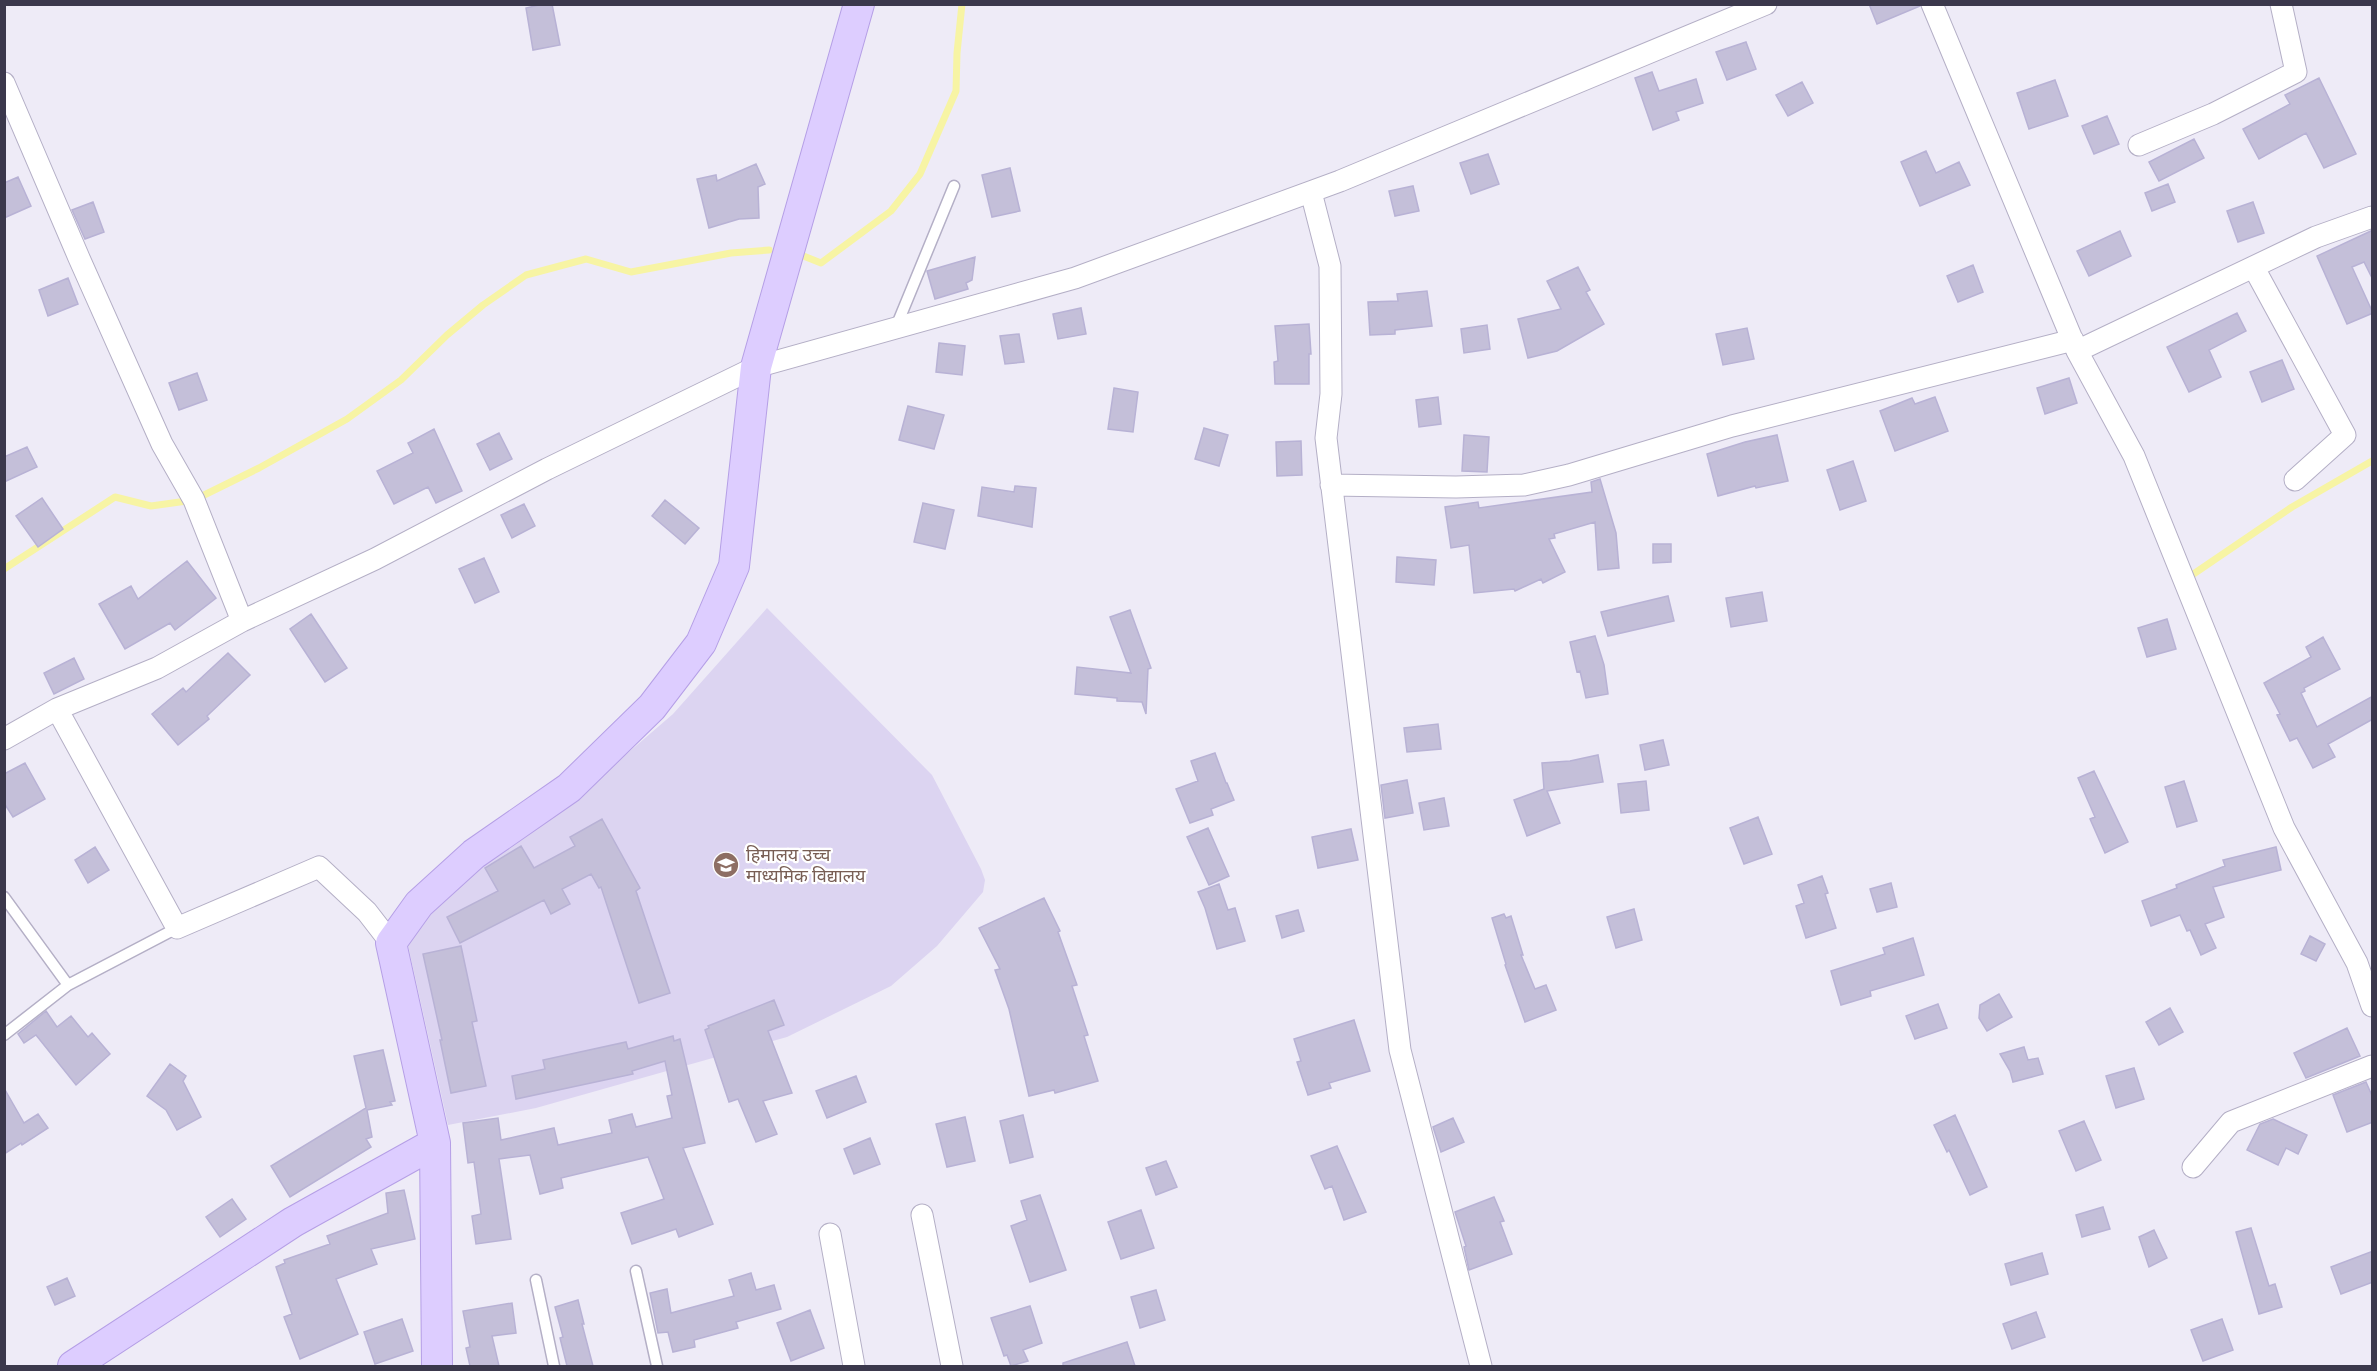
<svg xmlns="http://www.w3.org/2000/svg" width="2377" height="1371" font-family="Ubuntu,'Noto Sans Devanagari',sans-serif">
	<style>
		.education { fill: #dcd4f1 }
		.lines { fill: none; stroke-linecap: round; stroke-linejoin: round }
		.stream { stroke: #f7f4a4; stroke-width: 7 }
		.building { fill: #c4bfd9; stroke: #b8b2d5; stroke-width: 1.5 }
		.lane-casing { stroke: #b4afc6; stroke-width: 13 }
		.street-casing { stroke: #b4afc6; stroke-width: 23 }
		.secondary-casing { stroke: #b59fe6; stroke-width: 32 }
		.lane { stroke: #fff; stroke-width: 10 }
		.street { stroke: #fff; stroke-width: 21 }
		.secondary { stroke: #ddcdff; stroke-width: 30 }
		.labels { text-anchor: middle; stroke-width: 4.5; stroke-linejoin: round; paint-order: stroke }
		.education-label { font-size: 18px; fill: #785e54; stroke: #fff; text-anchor: start }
	</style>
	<rect width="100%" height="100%" fill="#eeebf7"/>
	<path class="education" d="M767 608 932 775 981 869 985 880 983 892 937 946 891 986 787 1037 536 1108 448 1125 408 945 429 908 477 862 565 807 673 714Z"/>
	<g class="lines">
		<path class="stream" d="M801 255 821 263 891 211 920 174 956 91 957 53 962 4
			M4 569 115 497 151 506 194 500 259 468 347 419 401 380 447 335 483 305 526 275 586 259 631 272 731 253 769 250
			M2192 575 2292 507 2372 461"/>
	</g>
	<path class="building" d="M543 4H552L560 45 533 50 526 8Z
		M1869 4H1920V6L1877 24Z
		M1746 42 1756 69 1727 80 1716 52Z
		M1652 72 1659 91 1696 79 1703 103 1676 112 1679 120 1653 130 1635 78Z
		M2319 78 2356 154 2324 168 2306 133 2259 159 2243 129 2290 104 2285 95Z
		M2055 80 2068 116 2029 129 2017 93Z
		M1802 82 1813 103 1788 116 1776 95Z
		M2107 116 2119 144 2094 154 2082 126Z
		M2194 139 2204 158 2159 181 2149 162Z
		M1926 151 1936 173 1959 162 1970 185 1920 206 1901 162Z
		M1488 154 1499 184 1471 194 1460 163Z
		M756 164 765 184 758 187 759 218 739 219 709 228 697 179 716 175 717 181Z
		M1010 168 1020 211 992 217 982 175Z
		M18 177 31 206 4 218V183Z
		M2168 184 2175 202 2152 211 2145 193Z
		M1413 186 1419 211 1395 216 1389 191Z
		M93 202 104 232 85 239 72 210Z
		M2253 202 2264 233 2238 242 2227 211Z
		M2373 230V280L2364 262 2352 267 2373 313 2347 324 2317 256Z
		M2120 231 2131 256 2089 276 2077 251Z
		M975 257 972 280 966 283 968 289 935 299 927 271Z
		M1973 265 1983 292 1958 302 1947 276Z
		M1578 267 1590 290 1586 292 1604 324 1557 351 1528 358 1518 319 1561 309 1547 281Z
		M68 278 78 304 48 316 39 290Z
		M1427 291 1432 326 1395 330V334L1370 335 1368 302 1398 301 1397 294Z
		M1081 308 1086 334 1058 339 1053 314Z
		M2237 313 2246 331 2209 350 2221 377 2189 392 2167 347Z
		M1309 324 1311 354H1309V384H1275L1274 362 1278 361 1275 326Z
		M1487 325 1490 349 1464 353 1461 329Z
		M1747 328 1754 359 1723 365 1716 334Z
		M1019 334 1024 362 1005 364 1000 336Z
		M939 343 965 346 962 375 936 372Z
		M2282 360 2294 389 2262 402 2250 372Z
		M197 373 207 400 179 410 169 383Z
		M2069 378 2077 403 2045 414 2037 388Z
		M1114 388 1138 392 1133 432 1108 429Z
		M1438 397 1441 424 1419 427 1416 400Z
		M1935 397 1948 431 1895 451 1880 411 1912 398 1915 404Z
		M908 406 944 415 934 449 899 440Z
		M1204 428 1228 435 1219 466 1195 459Z
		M434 429 462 491 436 503 428 487 394 504 377 471 413 453 408 443Z
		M499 433 512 459 490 470 477 444Z
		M1464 435 1489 437 1487 472 1462 471Z
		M1777 435 1788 481 1756 488 1755 486 1718 496 1707 454 1745 442Z
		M1301 441 1302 475 1277 476 1276 442Z
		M27 447 37 467 4 482V457Z
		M1853 461 1866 501 1840 510 1827 470Z
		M1600 479 1616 533 1619 568 1598 570 1595 522 1554 534 1555 538 1549 539 1565 572 1543 583 1541 579 1515 591 1514 589 1474 593 1469 545 1451 548 1445 507 1478 502 1479 508 1592 492 1591 482Z
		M1015 486 1036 488 1032 527 978 516 982 487 1014 492Z
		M42 498 63 529 38 547 16 516Z
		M665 500 699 528 685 544 652 516Z
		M923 503 954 510 945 549 914 542Z
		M524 504 535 526 512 538 501 515Z
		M1653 544H1671V562L1653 563Z
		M1397 557 1436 560 1434 585 1396 582Z
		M484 558 499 592 475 603 459 569Z
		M187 561 216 598 175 630 170 623 125 649 99 604 131 586 138 599Z
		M1762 592 1767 621 1731 627 1726 598Z
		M1668 596 1674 621 1608 636 1601 612Z
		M1130 610 1151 668 1148 669 1146 714 1142 702 1117 701V698L1075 694 1077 667 1131 673 1110 617Z
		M311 614 347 668 325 682 290 629Z
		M2167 619 2176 649 2147 657 2138 628Z
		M1595 636 1604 665 1608 694 1586 698 1580 671 1577 672 1570 642Z
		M2323 637 2340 669 2304 688 2305 691 2301 693 2317 727 2373 696V719L2328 744 2335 757 2313 768 2297 738 2290 741 2277 715 2280 714 2264 683 2311 657 2306 647Z
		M228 653 250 675 207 716 209 719 178 745 152 714 183 688 186 692Z
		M74 658 84 679 54 694 44 673Z
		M1438 724 1441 749 1407 752 1404 728Z
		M1663 740 1669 765 1645 770 1640 745Z
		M1215 753 1226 783H1227L1234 800 1211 809 1213 815 1190 823 1176 789 1198 781 1191 761Z
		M1598 755 1603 782 1547 791 1560 823 1527 836 1514 800 1544 789 1542 763 1570 761Z
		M25 763 45 799 13 817 4 803V774Z
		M2094 771 2128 842 2105 853 2090 819 2095 817 2078 778Z
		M1407 780 1413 813 1385 818 1381 785Z
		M1646 781 1649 810 1621 813 1618 784Z
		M2184 781 2197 821 2177 827 2165 787Z
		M1444 798 1449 826 1424 830 1419 803Z
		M1758 817 1772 854 1744 864 1730 828Z
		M602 819 640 888 636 891 670 993 639 1003 601 887 599 888 591 874 562 889 570 904 551 914 544 900 460 943 447 917 498 891 485 868 521 846 534 868 575 846 570 837Z
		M1208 828 1229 876 1209 885 1187 837Z
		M1351 829 1358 860 1318 868 1312 837Z
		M95 847 109 870 88 883 75 860Z
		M2276 847 2281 870 2213 887 2224 917 2205 924 2216 948 2201 955 2190 930 2187 931 2180 915 2151 926 2142 901 2177 888 2176 885 2225 866 2223 860Z
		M1822 876 1828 893 1825 894 1836 928 1806 938 1796 906 1804 903 1798 885Z
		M1891 883 1897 907 1877 912 1870 889Z
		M1219 884 1228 910 1235 908 1245 941 1217 949 1205 908 1198 892Z
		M1044 898 1060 931 1058 932 1077 985 1072 986 1088 1035 1084 1036 1098 1081 1055 1093 1054 1090 1029 1096 1009 1009 995 970 1000 969 979 928Z
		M1634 909 1642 940 1616 948 1607 917Z
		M1298 910 1304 931 1282 938 1276 916Z
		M1504 914 1506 918 1511 916 1523 955H1521L1535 989 1546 985 1556 1010 1525 1022 1505 965 1506 964 1492 918Z
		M2310 936 2325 944 2316 961 2301 954Z
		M1913 938 1924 975 1870 991 1871 996 1841 1005 1831 971 1885 954 1883 948Z
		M461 946 477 1021 472 1022 486 1086 451 1093 440 1040H442L423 954Z
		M1999 994 2012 1017 1987 1031 1979 1018 1980 1005Z
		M774 1000 784 1025 768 1031 792 1093 763 1101 777 1134 756 1142 738 1099 729 1102 705 1030 709 1028 708 1026Z
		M1938 1004 1947 1028 1915 1039 1906 1016Z
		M2170 1008 2183 1032 2159 1045 2146 1022Z
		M46 1011 57 1027 71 1016 88 1037 92 1033 110 1054 76 1085 36 1035 24 1043 18 1034Z
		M1354 1020 1370 1071 1329 1083 1331 1088 1308 1095 1297 1062 1301 1061 1294 1039Z
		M2347 1028 2360 1056 2306 1078 2294 1053Z
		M673 1036 674 1041 680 1039 705 1143 683 1148 713 1224 679 1237 676 1229 632 1244 621 1213 664 1199 648 1157 561 1178 563 1188 540 1194 530 1155 499 1159 511 1239 476 1244 472 1216 481 1214 474 1162 468 1163 463 1123 498 1118 501 1140 554 1128 558 1145 612 1133 609 1120 632 1114 636 1127 672 1118 667 1096 672 1095 665 1061 632 1071 633 1074 516 1099 512 1076 545 1069 543 1060 626 1042 628 1049Z
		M2024 1047 2028 1060 2038 1058 2043 1074 2013 1082 2010 1071 2000 1054Z
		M383 1050 395 1101 390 1102 392 1105 367 1110 372 1137 366 1139 371 1147 290 1197 271 1166 366 1108 354 1056Z
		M170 1064 186 1076 183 1081 201 1117 177 1130 166 1110 147 1096Z
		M2134 1068 2144 1099 2116 1108 2106 1076Z
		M856 1076 866 1102 827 1118 816 1091Z
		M2366 1082 2373 1098V1122L2347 1132 2333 1095Z
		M4 1088 24 1123 38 1114 48 1128 22 1145 21 1143 4 1154Z
		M1023 1115 1033 1157 1010 1163 1000 1121Z
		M1955 1115 1987 1187 1970 1195 1949 1150 1947 1152 1934 1125Z
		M965 1117 975 1161 947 1167 936 1124Z
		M1453 1118 1464 1142 1441 1152 1433 1127Z
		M2273 1119 2307 1135 2298 1154 2286 1148 2278 1165 2247 1150 2260 1124Z
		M2084 1121 2101 1160 2076 1171 2059 1131Z
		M870 1138 880 1164 854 1174 844 1149Z
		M1337 1146 1366 1212 1344 1220 1332 1186 1325 1189 1311 1156Z
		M1166 1161 1177 1187 1156 1195 1146 1168Z
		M404 1190 415 1239 371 1249 377 1264 336 1279 358 1334 300 1359 284 1317 292 1314 276 1267 285 1263 284 1260 330 1244 327 1236 388 1213 386 1193Z
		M1040 1195 1066 1270 1030 1282 1011 1226 1027 1220 1021 1201Z
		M1494 1197 1504 1221 1500 1222 1512 1254 1469 1270 1464 1247 1466 1246 1455 1212Z
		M232 1199 246 1219 220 1237 206 1217Z
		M2103 1207 2110 1229 2082 1237 2076 1215Z
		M1141 1210 1154 1248 1121 1259 1108 1222Z
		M2251 1228 2269 1286 2275 1284 2282 1307 2259 1314 2236 1232Z
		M2154 1230 2167 1258 2149 1267 2139 1237Z
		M2373 1251V1282L2341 1294 2331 1267Z
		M2042 1253 2048 1274 2011 1285 2005 1264Z
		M751 1273 756 1290 774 1285 781 1309 736 1322 738 1328 694 1340 695 1347 673 1352 668 1332 658 1333 650 1293 667 1289 671 1313 734 1296 729 1280Z
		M67 1278 75 1296 55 1305 47 1287Z
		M1156 1290 1165 1320 1140 1328 1131 1297Z
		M578 1300 584 1324H582L593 1366H567L560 1338 563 1337 555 1307Z
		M512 1303 516 1333 492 1336 499 1366H470L466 1348 470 1347 463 1311Z
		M1030 1306 1042 1343 1023 1350 1028 1361 1011 1366 1007 1355 1004 1356 991 1318Z
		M810 1310 824 1348 791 1361 777 1323Z
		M2036 1312 2045 1337 2012 1349 2003 1324Z
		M402 1319 413 1351 375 1364 364 1332Z
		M2222 1319 2233 1350 2203 1361 2191 1330Z
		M1127 1342 1135 1366H1063V1363Z"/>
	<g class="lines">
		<g class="lane-casing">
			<path id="lane" d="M896 327 954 186
				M4 897 68 985
				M4 1035 68 985 177 928
				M636 1271 657 1366
				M536 1280 554 1366"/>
		</g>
		<g class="street-casing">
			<path id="street" d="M1932 4 2077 351 2134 456 2284 828 2357 963 2372 1006
				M4 83 79 258 162 444 194 500 242 621
				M2139 145 2213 114 2296 72 2281 4
				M1311 192 1330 266 1331 394 1326 438 1400 1050 1481 1366
				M2254 268 2345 435 2295 480
				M2077 351 2316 237 2372 217
				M1331 485 1456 487 1524 485 1569 475 1732 426 2073 340
				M57 709 177 928 319 867 367 912 391 943
				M4 739 57 709 157 668 242 621 375 559 547 469 756 367 1075 278 1340 181 1766 4
				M2193 1167 2231 1122 2372 1066
				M922 1215 952 1366
				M830 1234 854 1366"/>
		</g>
		<g class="secondary-casing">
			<path id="secondary" d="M73 1366 293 1222 435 1143
				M437 1366 435 1143 391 943 419 904 474 854 569 788 652 707 701 643 734 566 756 367 859 4"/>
		</g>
		<use href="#lane" class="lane"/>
		<use href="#street" class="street"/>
		<use href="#secondary" class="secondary"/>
	</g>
	<defs>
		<g id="school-disc" transform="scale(1.35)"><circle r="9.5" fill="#8d6e63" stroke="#fff"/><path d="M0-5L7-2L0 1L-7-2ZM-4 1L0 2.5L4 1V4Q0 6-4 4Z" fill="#fff"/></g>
	</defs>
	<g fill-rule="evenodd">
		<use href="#school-disc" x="726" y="865"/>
	</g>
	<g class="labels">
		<g class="education-label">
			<text x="746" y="861">हिमालय उच्च<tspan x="746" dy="21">माध्यमिक विद्यालय</tspan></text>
		</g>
	</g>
	<rect width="2377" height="1371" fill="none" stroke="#3b384c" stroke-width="12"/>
</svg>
